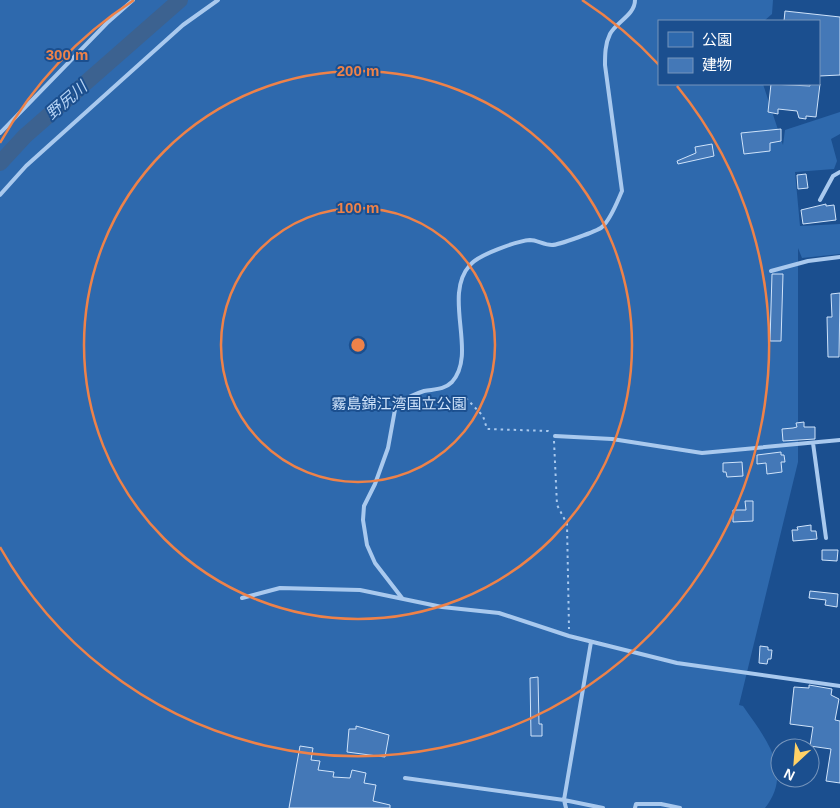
<svg xmlns="http://www.w3.org/2000/svg" width="840" height="808" font-family="Helvetica,'Noto Sans JP',sans-serif">
	<style>
		.green { fill: #2e69ad }
		.lines { fill: none; stroke-linecap: round; stroke-linejoin: round }
		.river { stroke: #3c6290; stroke-width: 16 }
		.building { fill: #4478b7; stroke: #cfe3fa }
		.path { stroke: #a9c9ee; stroke-width: 2; stroke-dasharray: 2.5 4; stroke-linecap: butt }
		.service { stroke: #a9c9ee; stroke-width: 4 }
		.ring { fill: none; stroke: #ee8249; stroke-width: 2.5 }
		.labels { text-anchor: middle; stroke-width: 4; stroke-linejoin: round; paint-order: stroke }
		.park-label { font-size: 15px; fill: #cfe3fa; stroke: #1b4f8f }
		.water-label { font-size: 16px; font-style: italic; fill: #b5d3f5; stroke: #1b4f8f }
		.centre { fill: #ee8249; stroke: #1b4f8f; stroke-width: 2.5 }
		.ring-label { font-size: 15px; text-anchor: middle; font-weight: bold; fill: #ee8249; stroke: #1b4f8f; stroke-width: 4; stroke-linejoin: round; paint-order: stroke }
	</style>
	<rect width="100%" height="100%" fill="#1b4f8f"/>
	<path class="green" d="M0 0H773L772 14 764 21H659V84H763L783 145 785 130 840 112V134L831 139 837 161 834 169 795 172 800 226 840 224V254L802 258 798 248V462L739 705 743 706C765 738 794 771 765 808H0Z"/>
	<g class="lines">
		<path class="river" d="M0 163 25 136 180 0"/>
	</g>
	<path class="building" d="M785 11 840 17V75L819 76V21H784Z
		M771 84 810 86V84H820L816 117 806 116V119L799 118 797 111 778 109V114L768 112Z
		M781 129V141L770 143V151L744 154 741 133Z
		M712 144 714 156 678 164 677 161 696 153 695 147Z
		M806 174 808 188 798 189 797 175Z
		M826 204V206L834 205 836 220 803 224 801 210Z
		M772 274H783L781 341H770Z
		M840 293 839 357H828L827 317H832L831 294Z
		M804 422V427H815V439L783 441 782 429 793 428 797 427 796 423Z
		M781 452V455H784L785 462H781L782 472 767 474 766 463 757 464V455Z
		M742 462 743 476 727 477 726 472H723V463Z
		M745 501H753V521L733 522V510H746Z
		M811 525V531H816L817 539 793 541 792 530H798L797 527Z
		M822 550H838L837 561 822 560Z
		M810 591 838 594 837 607 825 605 826 600 809 598Z
		M760 646 768 647V650H772L771 659H768L767 664 759 663Z
		M538 677 539 724H542V736H531L530 678Z
		M809 685 832 689 831 695 839 699 835 720 840 721V783L826 781 831 749 810 746 813 727 790 724 794 687 809 688Z
		M356 726 389 735 385 757 347 752 349 729H356Z
		M300 746 313 748 311 760 320 761 318 770 334 772 333 777 350 778 352 770 366 773 364 783 376 785 373 801 390 805V808H289Z"/>
	<g class="lines">
		<path class="path" d="M466 398 483 416 487 429 548 431 551 433
			M554 441 557 505 567 524 569 629"/>
		<path class="service" d="M0 133 107 23 133 0
			M0 195 26 166 183 25 218 0
			M820 200 833 176 840 172
			M771 271 808 261 840 257
			M555 436 612 439 702 453 840 440
			M813 443 826 538
			M242 598 280 588 360 590 442 607 499 613 569 636 677 663 840 686
			M402 598 375 563 367 545 363 520 364 506 375 484 388 448 396 404C405 399 414 394 424 391 434 389 444 390 452 382 478 353 442 296 470 265 478 255 517 241 530 240 537 240 544 245 552 245 558 245 598 231 602 227 611 219 617 202 622 191L605 65C605 55 605 44 610 34 616 22 635 15 635 0
			M405 778 564 800 603 808
			M566 808 564 800 591 642
			M635 808 636 804H661L680 808"/>
	</g>
	<g class="ring">
		<circle cx="358" cy="345" r="137"/>
		<circle cx="358" cy="345" r="274"/>
		<path d="M0 143A411 411 0 0 1 134 0M582 0A411 411 0 0 1 659 65M677 86A411 411 0 1 1 0 547"/>
	</g>
	<g class="labels">
		<g class="park-label">
			<text x="399" y="409">霧島錦江湾国立公園</text>
		</g>
		<g class="water-label">
			<text transform="translate(66 100) rotate(-41)" y="6">野尻川</text>
		</g>
	</g>
	<circle cx="358" cy="345" r="8" class="centre"/>
	<g class="ring-label">
		<text x="67" y="60">300 m</text>
		<text x="358" y="76">200 m</text>
		<text x="358" y="213">100 m</text>
	</g>
	<rect x="658" y="20" width="162" height="65" fill="#1b4f8f" stroke="#7695bc"/>
	<rect x="668" y="32" width="25" height="15" fill="#2e69ad" stroke="#7695bc"/>
	<text x="702" y="45" font-size="15" fill="#ffffff">公園</text>
	<rect x="668" y="58" width="25" height="15" fill="#4478b7" stroke="#7695bc"/>
	<text x="702" y="70" font-size="15" fill="#ffffff">建物</text>
	<g transform="translate(795 763) rotate(206)"><circle r="24" fill="#1b4f8f" stroke="#7695bc"/>
	<path d="M0-4L9 19L0 12L-9 19Z" fill="#ffd166"/>
	<text y="-8" font-size="14" font-weight="bold" text-anchor="middle" fill="#ffffff">N</text>
	</g>
</svg>
